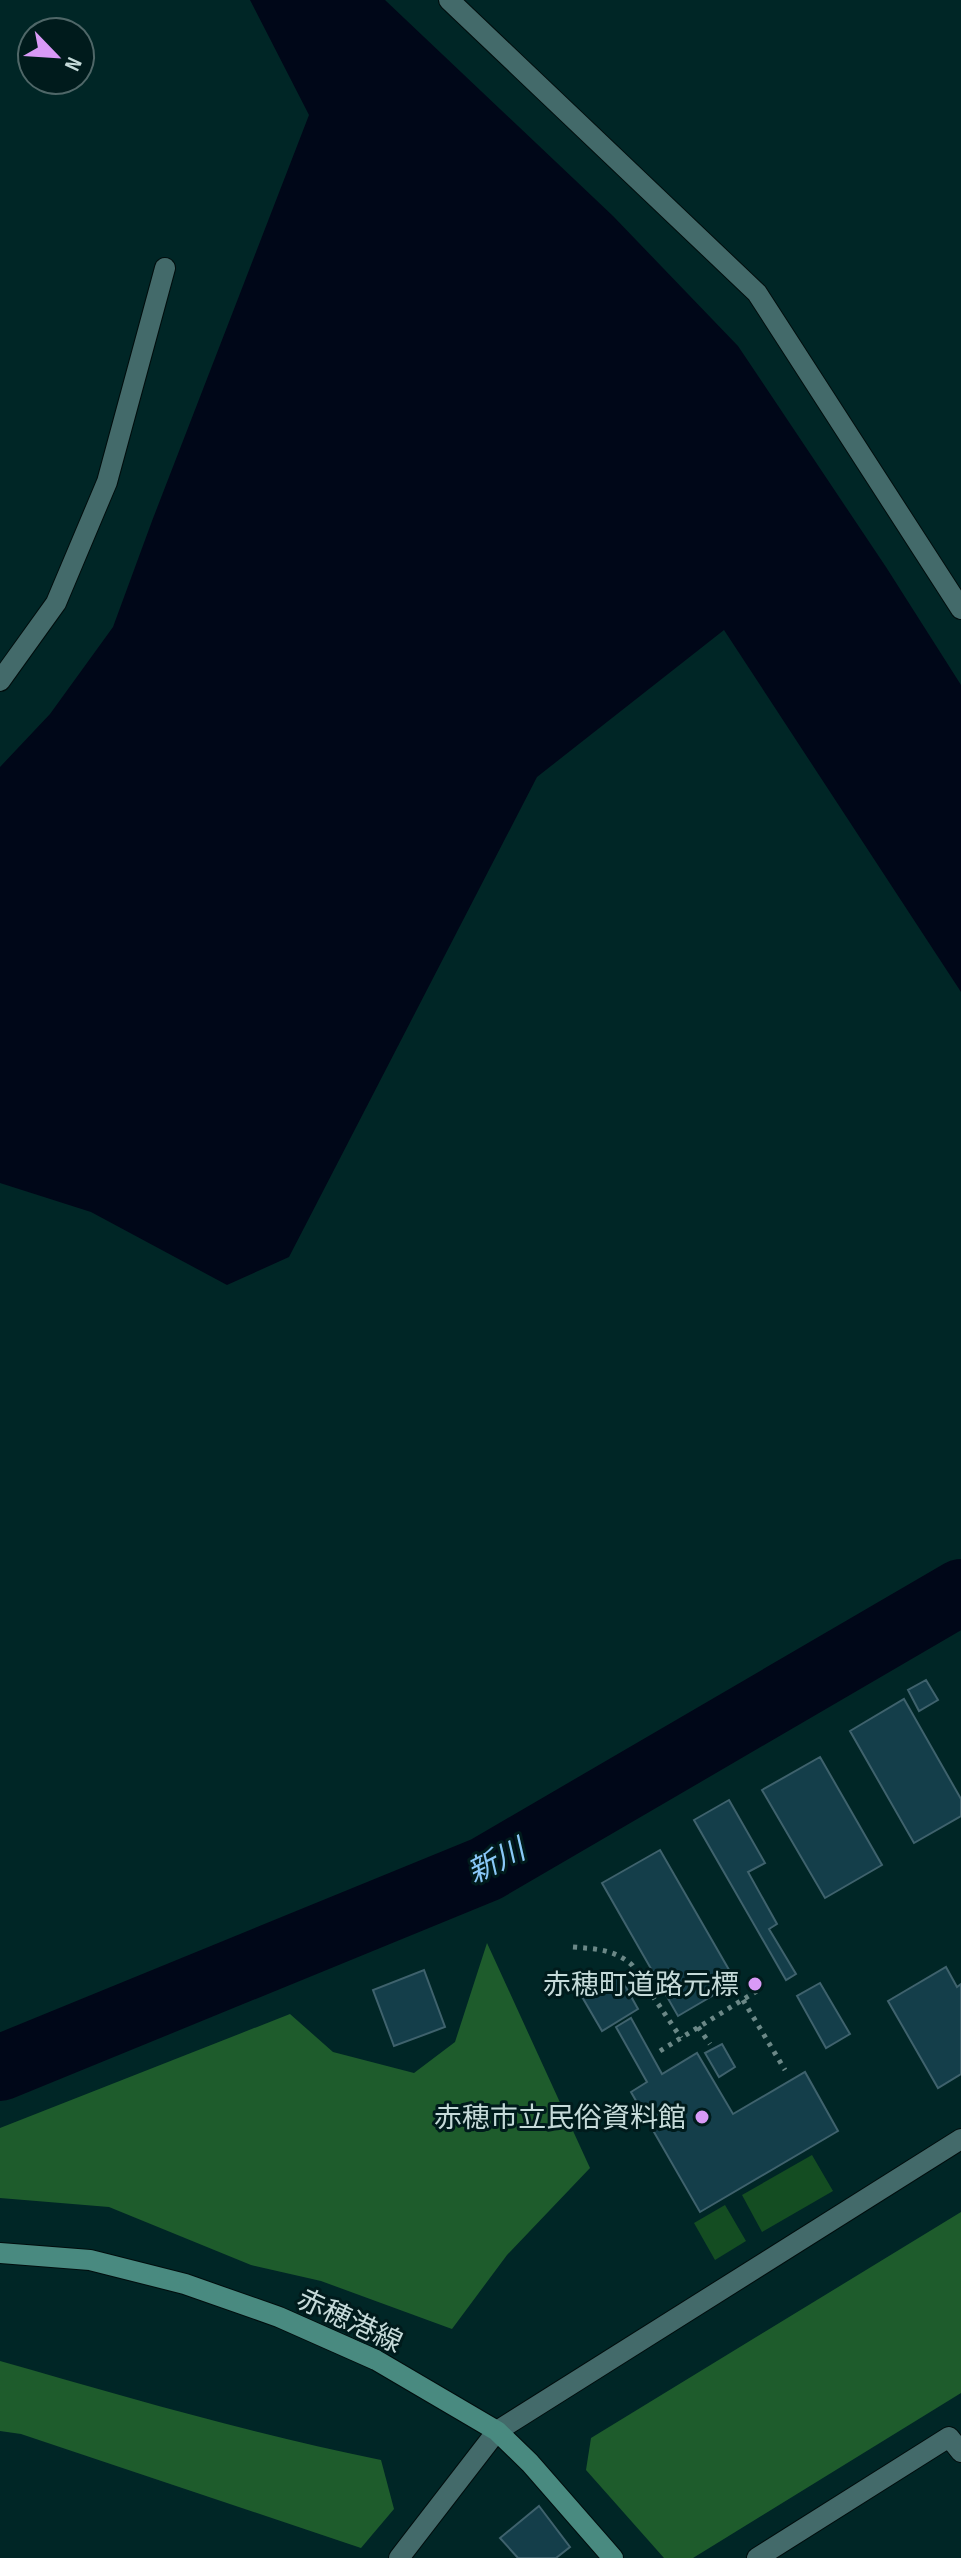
<svg xmlns="http://www.w3.org/2000/svg" width="961" height="2558" font-family="'Sofia Sans Condensed','Noto Sans JP',sans-serif">
	<style>
		.green { fill: #144d22 }
		.forest { fill: #1e5c2c }
		.water { fill: #000718 }
		.lines { fill: none; stroke-linecap: round; stroke-linejoin: round }
		.river { stroke: #000718; stroke-width: 66 }
		.building { fill: #143e4a; stroke: #3f626d; stroke-width: 2 }
		.minor-casing { stroke: #000d0d; stroke-width: 22 }
		.tertiary-casing { stroke: #000d0d; stroke-width: 22 }
		.secondary-casing { stroke: #000d0d; stroke-width: 22 }
		.path { stroke: #6b8887; stroke-width: 5; stroke-dasharray: 4 6; stroke-linecap: butt }
		.minor { stroke: #436a6a; stroke-width: 20 }
		.tertiary { stroke: #436a6a; stroke-width: 20 }
		.secondary { stroke: #498a80; stroke-width: 20 }
		.poi-dot { fill: #d99af7; stroke: #001b1c; stroke-width: 3 }
		.labels { text-anchor: middle; stroke-width: 6; stroke-linejoin: round; paint-order: stroke }
		.poi-label { font-size: 28px; fill: #c5dad9; stroke: #001b1c; text-anchor: end }
		.street-label { font-size: 28px; fill: #c5dad9; stroke: #001b1c }
		.water-label { font-size: 30px; font-style: italic; fill: #8ac8f8; stroke: #001b1c }
	</style>
	<rect width="100%" height="100%" fill="#002626"/>
	<path class="green" d="M812 2155 833 2191 762 2232 742 2195Z
		M725 2205 746 2241 715 2260 694 2223Z"/>
	<path class="forest" d="M487 1943 590 2168 507 2255 452 2329 321 2281 251 2265 109 2207 0 2198V2128L290 2014 333 2052 414 2073 455 2042Z
		M961 2212V2393L693 2558H664L586 2470 591 2438Z
		M0 2361C126 2397 252 2434 381 2460L394 2509 361 2548 21 2434 0 2431Z"/>
	<path class="water" d="M250 0H385L613 216 738 346 886 567 961 685V992L724 630 537 777 289 1257 227 1285 91 1212 0 1183V767L50 714 113 627 152 521 309 115Z"/>
	<g class="lines">
		<path class="river" d="M0 2068 486 1869 961 1592"/>
	</g>
	<path class="building" d="M926 1680 938 1700 919 1711 908 1690Z
		M904 1699 961 1799V1816L914 1843 850 1731Z
		M820 1757 882 1865 825 1898 762 1790Z
		M729 1800 765 1863 748 1872 777 1924 769 1929 796 1974 786 1980 694 1820Z
		M660 1850 736 1982 678 2016 602 1883Z
		M946 1967 957 1987 961 1984V2074L938 2088 888 2001Z
		M424 1970 445 2027 394 2046 373 1990Z
		M618 1973 638 2009 602 2031 581 1995Z
		M820 1983 850 2034 826 2048 797 1996Z
		M631 2018 662 2074 697 2053 733 2114 805 2072 838 2131 700 2212 631 2092 647 2082 616 2027Z
		M722 2044 735 2067 719 2077 705 2053Z
		M539 2506 570 2547 556 2558H518L500 2538Z"/>
	<g class="lines">
		<g class="minor-casing">
			<path id="minor" d="M449 0 757 293 961 609
				M0 681 56 603 107 482 165 268
				M399 2558 497 2431
				M757 2558 949 2437 961 2452"/>
		</g>
		<g class="tertiary-casing">
			<path id="tertiary" d="M497 2431 961 2139"/>
		</g>
		<g class="secondary-casing">
			<path id="secondary" d="M0 2253 90 2260 185 2284 279 2317 376 2360 497 2431 530 2463 613 2558"/>
		</g>
		<path class="path" d="M573 1947C596 1949 614 1949 632 1965L681 2038
			M743 2000 785 2070
			M698 2027 710 2044
			M660 2051 760 1989"/>
		<use href="#minor" class="minor"/>
		<use href="#tertiary" class="tertiary"/>
		<use href="#secondary" class="secondary"/>
	</g>
	<g class="poi-dot">
		<circle cx="755" cy="1984" r="8"/>
		<circle cx="702" cy="2117" r="8"/>
	</g>
	<g class="labels">
		<g class="poi-label">
			<text x="739" y="1994">赤穂町道路元標</text>
			<text x="686" y="2127">赤穂市立民俗資料館</text>
		</g>
		<g class="street-label">
			<text transform="translate(350 2320) rotate(25)" y="10">赤穂港線</text>
		</g>
		<g class="water-label">
			<text transform="translate(496 1861) rotate(-27)" y="10">新川</text>
		</g>
	</g>
	<g transform="translate(56 56) rotate(115)"><circle r="38" fill="#001b1c" stroke="#4f6768" stroke-width="2"/>
	<path d="M0-6L14 30L0 20L-14 30Z" fill="#d99af7"/>
	<text y="-12" font-size="22" font-weight="bold" text-anchor="middle" fill="#c5dad9">N</text>
	</g>
</svg>
